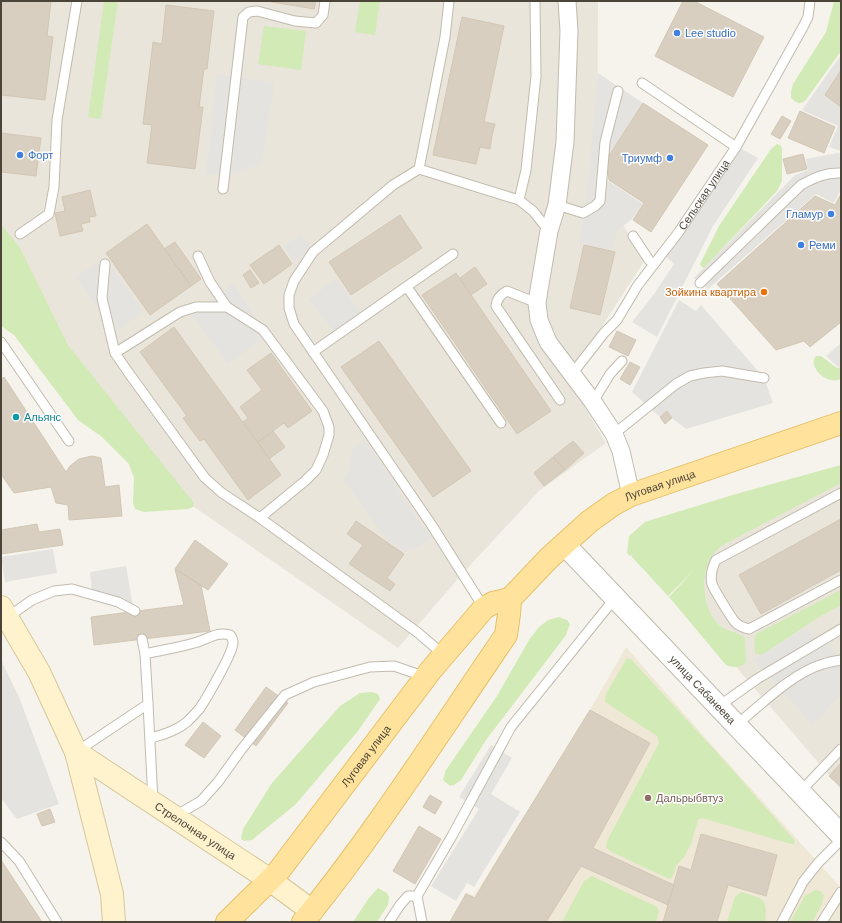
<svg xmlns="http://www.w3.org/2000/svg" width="842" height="923" font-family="Arial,sans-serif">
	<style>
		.residential { fill: #eae5da }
		.education { fill: #efe8d6 }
		.green { fill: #d2eab5 }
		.parking { fill: #e5e3e0 }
		.building { fill: #d8cfc1; stroke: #d3c7b4 }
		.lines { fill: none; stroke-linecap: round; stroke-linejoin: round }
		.service-casing { stroke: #c2bbae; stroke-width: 11 }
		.minor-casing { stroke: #c2bbae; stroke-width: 19 }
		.tertiary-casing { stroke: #c2bbae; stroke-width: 23 }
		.secondary-casing { stroke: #d6c79b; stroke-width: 24 }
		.primary-casing { stroke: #e6c16a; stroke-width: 24 }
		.service { stroke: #fff; stroke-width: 9 }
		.minor { stroke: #fff; stroke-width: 17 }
		.tertiary { stroke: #fff; stroke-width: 21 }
		.secondary { stroke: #fff3cd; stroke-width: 22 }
		.primary { stroke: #ffe39c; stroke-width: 22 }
		.shop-dot { fill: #3f7fe0; stroke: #fff; stroke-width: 1.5 }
		.food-dot { fill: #e8710a; stroke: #fff; stroke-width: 1.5 }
		.culture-dot { fill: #0f9aa8; stroke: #fff; stroke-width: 1.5 }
		.education-dot { fill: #8d6e63; stroke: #fff; stroke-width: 1.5 }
		.labels { text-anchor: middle; stroke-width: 3; stroke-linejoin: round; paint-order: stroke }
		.shop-label { font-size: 11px; fill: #366cbe; stroke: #fff; text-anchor: start }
		.street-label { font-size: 11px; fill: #4b4439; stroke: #fff }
		.food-label { font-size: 11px; fill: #c56008; stroke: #fff; text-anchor: end }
		.culture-label { font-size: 11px; fill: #0d838f; stroke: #fff; text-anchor: start }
		.education-label { font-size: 11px; fill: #785e54; stroke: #fff; text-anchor: start }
	</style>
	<rect width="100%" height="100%" fill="#f6f3ec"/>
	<path class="residential" d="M1 1H598L597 184 645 260 568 379 606 443 539 491 463 573 398 648 158 482 1 313Z
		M841 478V789L676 597 714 547Z"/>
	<path class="education" d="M626 647 701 733 841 888V922H449L466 892 474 896 590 710Z"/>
	<path class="green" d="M104 1H118L101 119 88 117Z
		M360 1H380L375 35 355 32Z
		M834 1H841V51L805 101C799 105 797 103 791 98V91L793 84 826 32Z
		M264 26 306 31 301 70 258 64Z
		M777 144 780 145 782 148V181L777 191 704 268 701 266 700 264 719 226 771 149Z
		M1 224 20 248 68 345 194 503 193 507 188 509 144 512 135 509 133 503 134 478 129 464 102 437 78 420 14 335 1 326Z
		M816 356H821L837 368 841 367V379C838 380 834 381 831 380 822 379 808 365 816 356Z
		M841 465V483L723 545C720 547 717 550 714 553 699 571 702 608 718 624 725 632 738 631 745 638L746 662C742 668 732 668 726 665L669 597 695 569 668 596 631 556 634 553 630 556 627 553 629 536 645 522 651 520 736 494Z
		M841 590V605L816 619 762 655 757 654 755 653 754 639 756 634Z
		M559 617 567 620 570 624 566 635 486 740 461 780 454 785 450 786 443 780 446 770 497 696 529 640 539 627 548 620Z
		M627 658 631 659 730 767 795 841 794 844H791L702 818 698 820 691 844 684 857 677 865 672 877 669 879 610 851 606 847 607 841 659 743 657 736 605 702 606 694Z
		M372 692 378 694 380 699 358 731 296 804 252 840 244 841 241 839 243 829 272 783 340 706 360 693Z
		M592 876 657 907 659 911 656 922H562L584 881Z
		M378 888 387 893 389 897 388 905 377 922H353L369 898Z
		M815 890 820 891 824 895 821 906 812 922H790L805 896Z
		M741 892C763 899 768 897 765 922H727L735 897Z"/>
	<path class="parking" d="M841 55V151L829 147 838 126 802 110Z
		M598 73 643 103 605 160 607 180 643 204 632 219 617 231 612 251 579 242 587 192Z
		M217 74 274 83 262 164 236 173 206 175Z
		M733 144 758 158 713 226 657 337 632 322 654 294 674 264 660 251 673 234Z
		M838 153 841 154V190L834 203 816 194 708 289 694 278 795 175 808 170 806 159Z
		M301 234 312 248 294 261 284 246Z
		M105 258 144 312 115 332 76 277Z
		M336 279 360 311 333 331 309 299Z
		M233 284 269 334 228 364 191 314Z
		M679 300 696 311 701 305 764 378 773 403 686 429 672 418 667 411 660 417 632 392Z
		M841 343V366L838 367 826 356Z
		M366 440 411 510 432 538 420 546 404 552 387 540 343 479 349 469 352 450Z
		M53 549 57 573 5 582 1 557Z
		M126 566 133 606 92 591 90 572Z
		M805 628 833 650 841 665V695L813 725 753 660Z
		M1 660 19 697 59 804 17 819 1 798Z
		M491 745 512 758 491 794 520 812 474 887 467 883 456 901 431 886 479 809 459 797Z"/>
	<path class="building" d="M1 1H51L47 36 53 37 45 100 1 95Z
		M266 1H316L314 9Z
		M683 1H694L764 37 733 97 655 56Z
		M166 5 214 11 207 69H204L199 107H203L195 169 147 163 152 125 143 124 153 42 162 44Z
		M462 17 504 26 484 122 495 124 492 136 490 149 480 147 476 164 433 155Z
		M841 70V107L825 95Z
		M643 103 708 145 651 232 633 220 644 203 609 180 606 160Z
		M800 111 835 127 824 153 788 138Z
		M782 116 791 121 780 139 771 134Z
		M1 133 41 138 36 176 1 172Z
		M803 154 807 169 787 174 783 159Z
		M90 190 96 216 89 217 90 222 81 224 83 231 60 236 55 213 65 211 62 197Z
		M841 194V322L810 347 804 341 776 350 717 284 815 196 835 205Z
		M400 215 422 248 351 295 329 262Z
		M147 224 191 286 150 315 106 253Z
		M175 242 201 279 191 286 164 249Z
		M279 245 292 264 264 284 250 265Z
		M584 245 615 252 600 315 570 308Z
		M475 267 487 284 471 295 460 278Z
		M250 270 259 283 251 288 243 275Z
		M456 273 551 411 517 434 422 295Z
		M174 327 281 475 248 500 204 439 200 441 191 429 183 418 187 416 140 352Z
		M617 331 636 340 628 356 609 347Z
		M379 341 471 471 433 497 341 367Z
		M271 353 312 411 288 428 284 423 258 442 243 422 248 418 240 407 262 390 247 370Z
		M630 362 640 367 630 385 620 379Z
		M4 377 66 472 70 466 79 459 92 456 101 458 105 487 119 485 122 516 69 520 68 505 56 503 51 487 14 493 1 474V379Z
		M667 411 672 418 665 424 660 417Z
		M273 431 285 447 269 459 258 442Z
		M573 441 584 453 565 470 553 457Z
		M553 457 565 470 544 486 534 473Z
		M841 519V570L761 614 739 575Z
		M356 521 404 554 387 578 395 584 390 591 349 564 363 545 347 534Z
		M37 524 39 532 60 529 63 545 1 554V530Z
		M195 540 228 564 208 590 175 569Z
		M175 569 201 585 210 631 94 645 91 617 184 605Z
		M266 687 288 703 256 746 235 730Z
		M590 710 650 743 593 848 674 885 668 905 581 866 546 922H450L466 894 475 898 500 856Z
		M203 722 221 736 204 758 185 745Z
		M841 763V787L829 776Z
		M430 795 442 802 435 814 423 807Z
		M50 809 55 822 42 826 37 814Z
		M419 826 441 839 415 884 393 871Z
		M701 834 777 855 766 896 728 885 717 922H663L679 866 691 870Z
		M1 860 42 922H1Z"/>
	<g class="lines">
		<g class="service-casing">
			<g id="service">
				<path d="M449 1 445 37 419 169 393 185 313 252 294 281 289 295V308L294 324 431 524 484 608"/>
				<path d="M535 1 536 76 526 170 519 200 533 211 549 231"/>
				<path d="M642 83 736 147"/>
				<path d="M419 169 519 200"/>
				<path d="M223 189 243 17 249 12 257 11 295 21 316 23 323 15 325 1"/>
				<path d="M557 205 583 213 595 206 600 201 605 142 618 91"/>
				<path d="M20 234 49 214 54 187 57 120 77 1"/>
				<path d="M633 236 649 260 654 264"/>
				<path d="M198 256 210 282 227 307"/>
				<path d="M105 264 102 298 115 353 128 372 205 478 222 493 260 518 417 632 444 655"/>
				<path d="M700 283 801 185C814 178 826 172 841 173"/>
				<path d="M407 287 501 423"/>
				<path d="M537 303 507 291C501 294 497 298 496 306L560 400"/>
				<path d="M1 342 69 441"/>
				<path d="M313 352 453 254"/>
				<path d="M115 353 180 312 196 307H227L263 330 323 411 329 427V435L323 455 316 470 305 481 260 518"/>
				<path id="s1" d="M572 374 604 333 617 320 638 285 678 233 736 147 803 27 808 17 810 1"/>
				<path d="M593 402 610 374 622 361"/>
				<path d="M614 434 676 384 690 376 704 373 722 371 764 378"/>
				<path d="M841 493 716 560C712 568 710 576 712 584 714 590 731 617 735 622 739 626 744 628 749 629L841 580"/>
				<path d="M8 617 32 600 54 591 72 589 118 602 135 611"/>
				<path d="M145 654C161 650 178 648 194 643 207 640 216 631 230 635 232 637 233 640 233 643 233 653 206 699 200 708 196 713 191 718 187 722 176 731 164 734 151 738"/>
				<path d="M148 704 153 801"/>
				<path d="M719 706 757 679 841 629"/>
				<path d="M736 725C761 705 792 673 823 664 829 662 835 661 841 660"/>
				<path d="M76 752 148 704 145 654 142 639"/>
				<path d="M800 792 841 749"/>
				<path d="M175 816 201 801 218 782 241 750 285 695 314 682 370 667 394 666 426 677"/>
				<path d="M1 842 19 861 57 922"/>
				<path d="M417 896 422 922"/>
				<path d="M389 922 400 905 408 896H417L452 836 511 727 615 598"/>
				<path d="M782 922 803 882 818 863 841 840"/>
				<path d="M822 922 841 892"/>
			</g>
		</g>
		<g class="minor-casing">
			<path id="minor" d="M567 1 569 31 565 142 557 205 549 231 539 290 537 303 539 320 548 342 593 402 614 434 621 451 631 495"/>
		</g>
		<g class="tertiary-casing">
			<g id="tertiary">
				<path id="s2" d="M564 544 841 835"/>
			</g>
		</g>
		<g class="secondary-casing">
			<g id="secondary">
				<path d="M1 607 39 672 76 752 112 894 114 922"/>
				<path id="s3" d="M76 752 270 880 312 911"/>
			</g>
		</g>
		<g class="primary-casing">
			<g id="primary">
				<path id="s4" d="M227 922 278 872 431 670 484 608 493 603 510 599 549 558 590 521 614 504 631 495 841 423"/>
				<path d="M303 922C377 831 440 731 506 635L509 614 510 599"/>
			</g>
		</g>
		<use href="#service" class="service"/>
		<use href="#minor" class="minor"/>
		<use href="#tertiary" class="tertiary"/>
		<use href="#secondary" class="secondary"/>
		<use href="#primary" class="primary"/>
	</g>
	<g class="shop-dot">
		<circle cx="677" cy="33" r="4"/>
		<circle cx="20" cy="155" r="4"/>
		<circle cx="670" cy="158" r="4"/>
		<circle cx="831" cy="214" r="4"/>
		<circle cx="801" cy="245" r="4"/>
	</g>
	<circle class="food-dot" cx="764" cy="292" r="4"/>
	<circle class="culture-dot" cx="16" cy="417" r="4"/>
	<circle class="education-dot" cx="648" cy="798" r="4"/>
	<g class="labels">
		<g class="shop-label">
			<text x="685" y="37">Lee studio</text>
			<text x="28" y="159">Форт</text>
			<text x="662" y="162" text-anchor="end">Триумф</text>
			<text x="823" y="218" text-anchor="end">Гламур</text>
			<text x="809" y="249">Реми</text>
		</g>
		<g class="street-label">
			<text dy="4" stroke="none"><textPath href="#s1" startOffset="223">Сельская улица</textPath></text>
			<text dy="4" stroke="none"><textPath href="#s4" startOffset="625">Луговая улица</textPath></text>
			<text dy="4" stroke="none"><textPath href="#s2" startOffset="201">улица Сабанеева</textPath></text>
			<text dy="4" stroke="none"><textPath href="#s4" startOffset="217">Луговая улица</textPath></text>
			<text dy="4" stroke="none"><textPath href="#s3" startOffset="143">Стрелочная улица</textPath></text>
		</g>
		<g class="food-label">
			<text x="756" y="296">Зойкина квартира</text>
		</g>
		<g class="culture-label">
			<text x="24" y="421">Альянс</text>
		</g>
		<g class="education-label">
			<text x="656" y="802">Дальрыбвтуз</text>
		</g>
	</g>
	<rect width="842" height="923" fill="none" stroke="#4b4439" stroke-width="4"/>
</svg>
